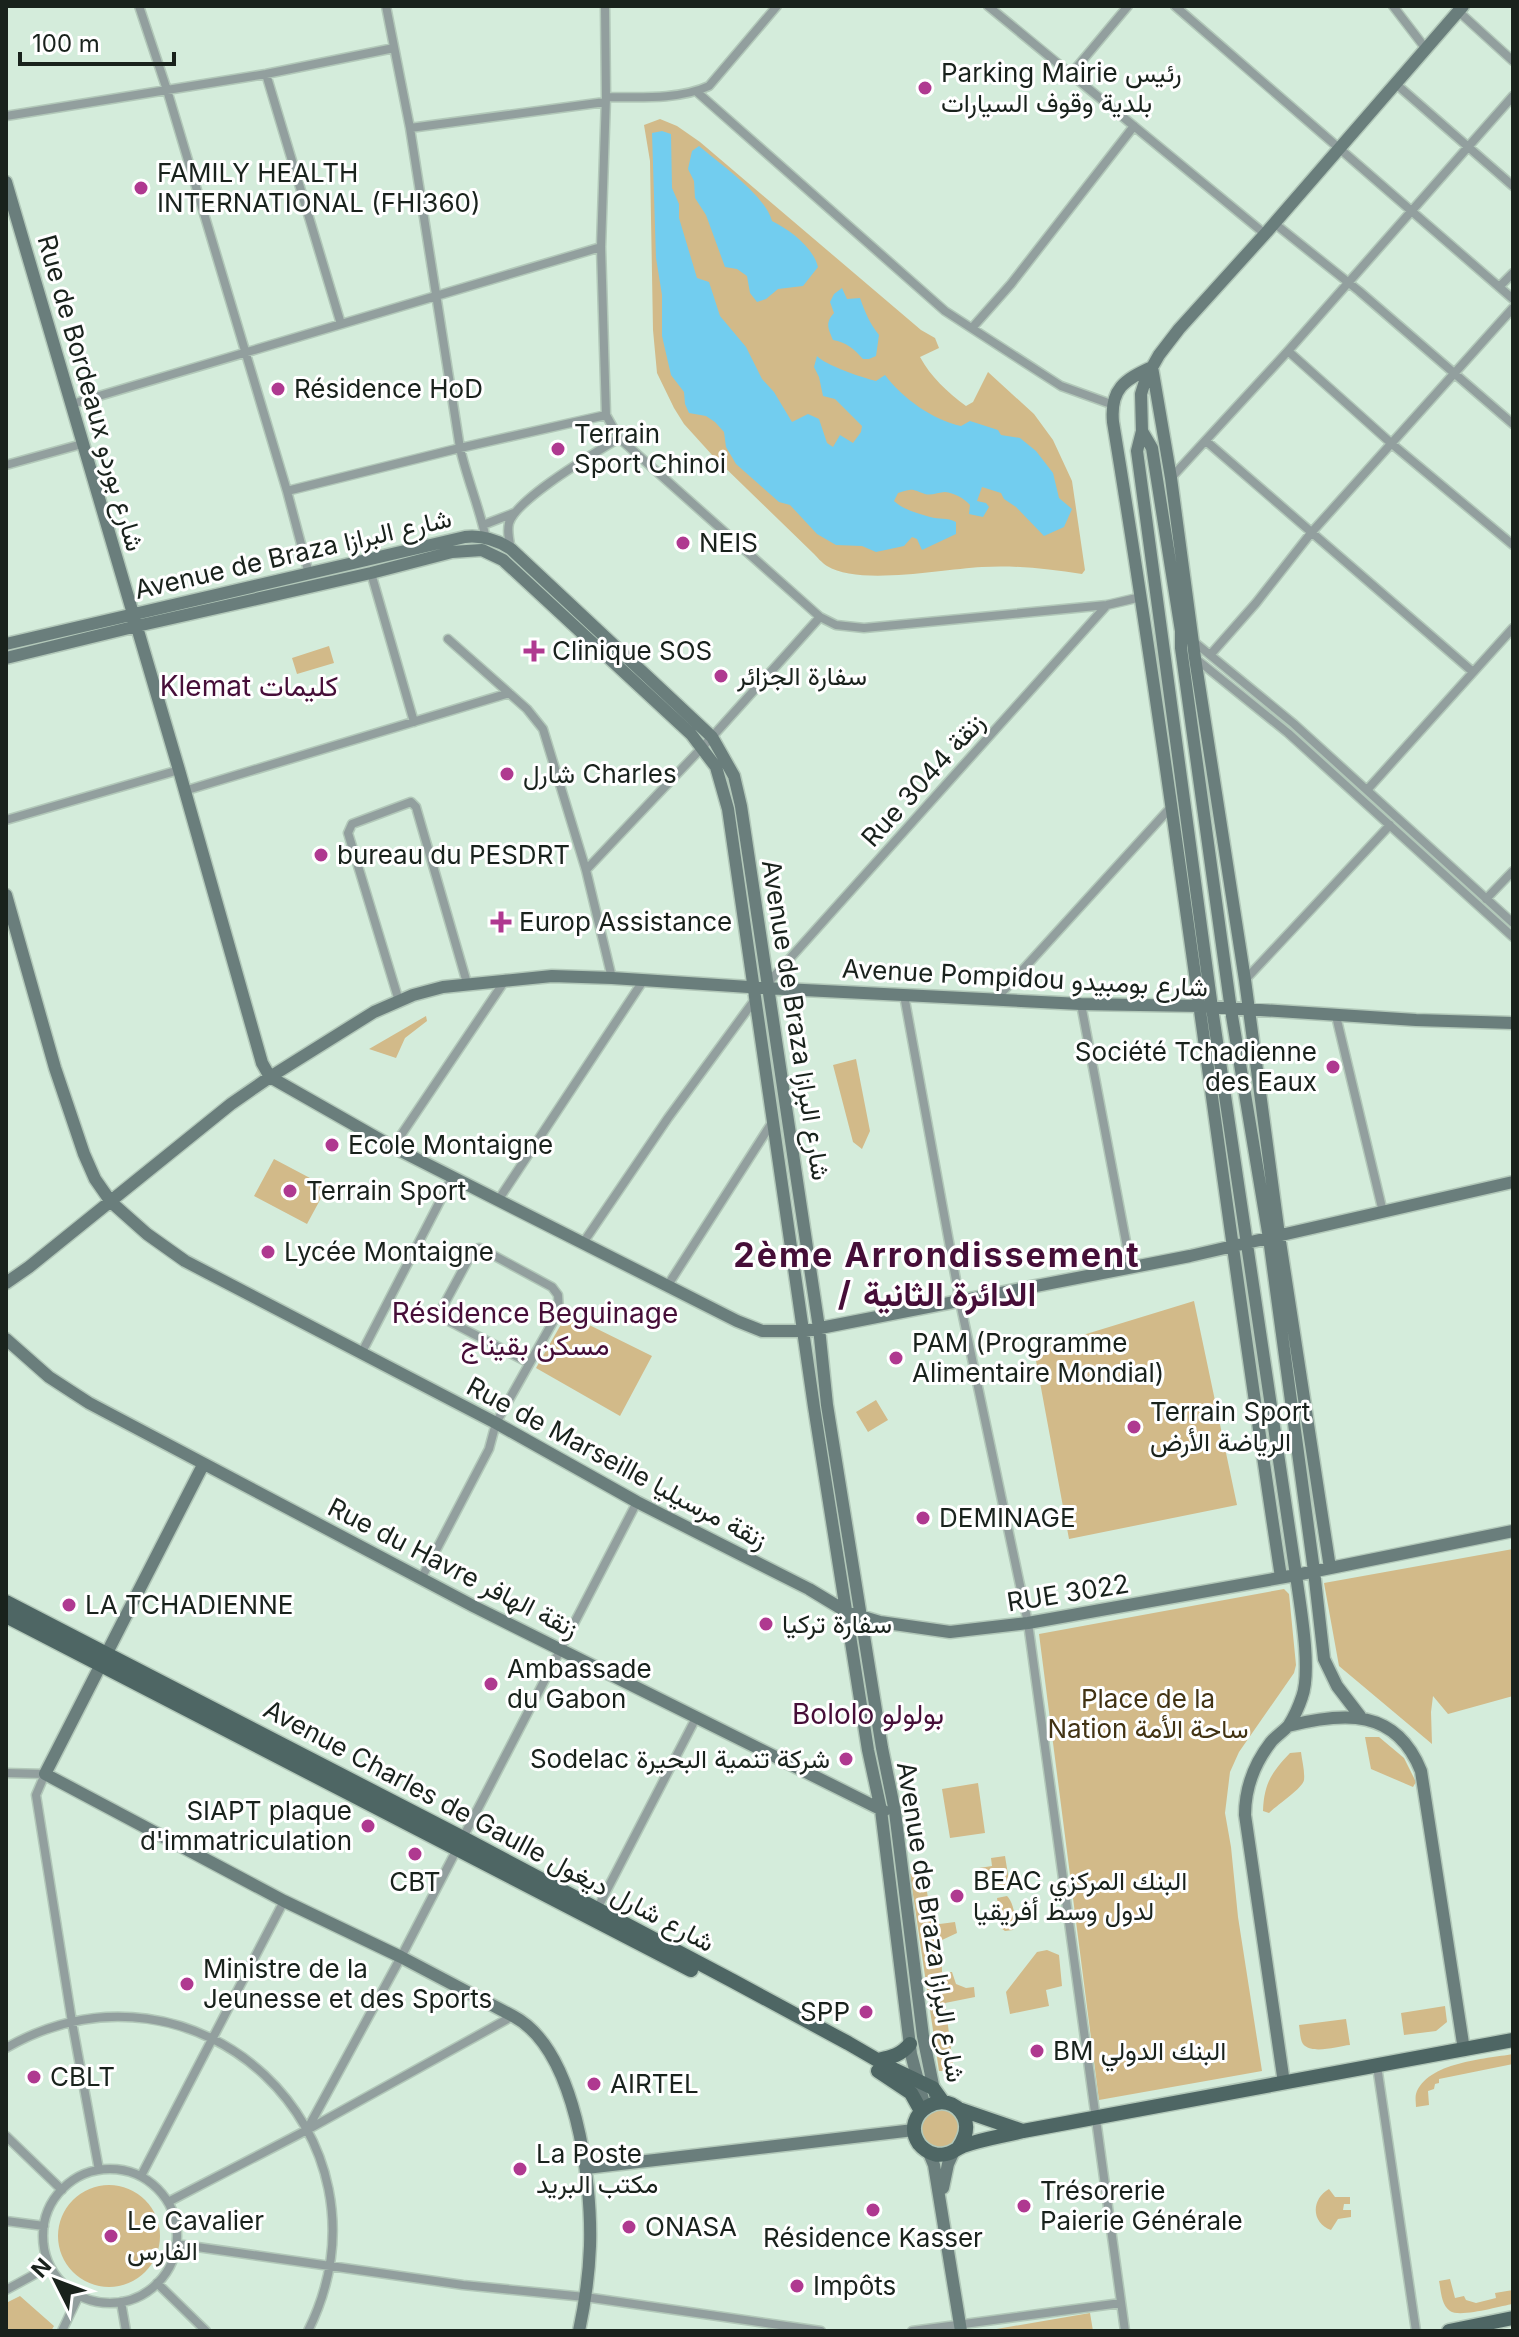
<svg xmlns="http://www.w3.org/2000/svg" width="1519" height="2337" font-family="Inter,Vazirmatn,sans-serif">
	<style>
		.green { fill: #d2ba89 }
		.water { fill: #72cdef }
		.lines { fill: none; stroke-linecap: round; stroke-linejoin: round }
		.street-casing { stroke: #b2c8b9; stroke-width: 11 }
		.secondary-casing { stroke: #b2c8b9; stroke-width: 15 }
		.primary-casing { stroke: #b2c8b9; stroke-width: 17 }
		.street { stroke: #929f9e; stroke-width: 8 }
		.secondary { stroke: #6a7e7c; stroke-width: 12 }
		.primary { stroke: #4e6664; stroke-width: 14 }
		.poi-dot { fill: #af3990; stroke: #fff; stroke-width: 3 }
		.labels { text-anchor: middle; stroke-width: 6; stroke-linejoin: round; paint-order: stroke }
		.poi-label { font-size: 26px; fill: #19221c; stroke: #fff; text-anchor: start }
		.street-label { font-size: 26px; fill: #19221c; stroke: #fff }
		.park-label { font-size: 26px; fill: #423313; stroke: #fff }
		.neighbourhood-label { font-size: 28px; fill: #460e38; stroke: #fff }
		.district-label { font-size: 34px; font-weight: bold; letter-spacing: 2px; fill: #460e38; stroke: #fff }
	</style>
	<rect width="100%" height="100%" fill="#d4ecdb"/>
	<path class="green" d="M660 119 677 126 700 142 921 330 935 338 939 348 920 357C931 377 947 392 966 406L973 402 988 372 1034 414 1053 440 1072 481 1085 570 1082 574C1048 569 1016 565 982 567 943 569 859 586 827 566 822 563 817 557 813 553L713 456 684 424 674 408 657 373 653 330 650 161 644 125Z
		M329 646 334 663 297 674 292 658Z
		M426 1016 427 1021 405 1038 396 1058 369 1049Z
		M856 1059 870 1131 862 1149 853 1142 833 1065Z
		M274 1159 327 1187 307 1224 254 1196Z
		M1194 1301 1237 1505 1069 1539 1034 1350Z
		M567 1314 652 1356 620 1416 536 1368Z
		M876 1400 888 1420 868 1432 856 1412Z
		M1513 1549V1696L1448 1714 1433 1696 1431 1712 1432 1744 1339 1666 1324 1583Z
		M1284 1589 1289 1594 1296 1665 1294 1673 1239 1752 1230 1772 1225 1813 1231 1847 1238 1917 1262 2071 1099 2100 1039 1634Z
		M1365 1737H1379L1404 1758 1416 1782 1413 1787 1371 1769Z
		M1301 1752C1302 1761 1305 1771 1304 1780 1303 1788 1277 1805 1269 1813L1263 1811C1264 1783 1272 1772 1290 1753Z
		M978 1783 985 1833 950 1838 942 1789Z
		M1005 1856 1009 1881 1007 1886 995 1888 992 1877 980 1879 979 1868 992 1866 991 1858Z
		M924 1872 932 1925 955 1922 957 1933 942 1940V1972H952L956 1984 966 1988 974 1987 975 1997 945 2003 954 2071H939L910 1874Z
		M1007 1896C1014 1903 1017 1921 1013 1930L1005 1931 1001 1928 997 1898Z
		M1047 1950 1059 1955 1062 1986 1046 1990 1049 2006 1010 2014 1006 1992 1037 1952Z
		M1445 2006 1447 2022 1436 2031 1404 2035 1401 2013Z
		M1346 2019 1350 2045C1338 2046 1312 2055 1303 2044 1300 2040 1300 2030 1299 2025Z
		M1513 2054V2064L1439 2079V2083L1435 2084 1434 2089 1428 2091 1429 2105 1416 2107C1416 2103 1415 2098 1416 2094 1427 2062 1485 2059 1513 2054Z
		M935 2108 949 2109 962 2125 956 2145 936 2151 920 2137V2122Z
		M58 2236a51 51 0 1 1 102 0a51 51 0 1 1-102 0Z
		M1329 2189 1335 2197H1350V2204H1344L1343 2210H1351V2217L1338 2219 1331 2230C1311 2223 1311 2199 1329 2189Z
		M1450 2279 1455 2298 1464 2296 1466 2300 1476 2303 1496 2298 1495 2293 1513 2290V2304C1500 2306 1460 2318 1450 2311 1441 2305 1441 2290 1439 2281Z
		M20 2296 54 2326 51 2331H6V2303Z
		M1090 2313 1093 2331H985Z"/>
	<path class="water" d="M662 131 671 134 672 188 679 204V218L697 278 709 282 720 316 746 347 762 379 774 392 792 422 808 414 819 419 827 443 833 447 840 435 853 443 861 432 862 426 835 399 823 396 819 377 814 367 817 356C825 365 863 378 876 381L885 375C902 398 933 420 961 426L970 421 998 430 1001 435 1020 438 1036 451 1053 473 1059 498 1072 509 1064 527 1044 536 1016 507 1004 499 1001 493 982 487 977 501 986 503 989 507 983 517 969 514 970 505C964 498 954 493 945 492 939 492 931 496 925 494 911 489 914 488 898 493L894 501C904 510 917 513 930 517 939 520 947 517 956 522V534L922 550 917 539 912 537 904 546 876 552 862 546 836 545 817 534 790 505 779 502 736 464 726 447 724 432 715 422 706 416 689 413 685 404 684 392 671 375 662 336V295L656 258 652 133Z
		M699 146C720 164 765 195 772 221 790 230 813 247 818 267L803 286 778 289 766 299 757 302 750 293 747 276 737 269 725 267 706 215 695 198 694 181 688 169 692 151Z
		M842 288 847 299 860 298C865 312 870 324 879 335L876 356 869 359H863C854 349 846 342 833 340 828 328 825 323 834 313L830 302 834 294Z"/>
	<g class="lines">
		<g class="street-casing">
			<path id="street" d="M139 6 167 90 287 491 309 574
				M386 6 410 128 460 448C467 479 480 509 486 539
				M605 6 606 97 601 247 606 415 619 438 820 617 836 625 864 628 1107 605 1141 597
				M988 6 1265 234
				M1175 6 1513 299
				M1393 6 1426 49
				M1458 11 1513 61
				M266 74 341 324
				M1071 74 1128 6
				M1396 84 1513 186
				M697 92 945 311 1061 386 1111 404
				M606 97C638 97 679 100 709 86L777 6
				M6 116 266 74 394 48
				M410 128 605 102
				M1274 223 1359 291 1513 424
				M1499 287 1513 273
				M972 328 1011 284 1134 126
				M1288 351 1392 444 1513 545
				M72 404 601 247
				M1206 441 1473 672
				M6 465 82 444
				M1171 478 1288 351 1513 96
				M287 491 460 448 606 415
				M483 525 514 513
				M511 549C509 540 507 532 509 523 517 498 595 453 619 438
				M371 573 414 722
				M448 639 527 709 543 729 586 870 612 978
				M1193 641 1294 724 1513 923
				M1211 654 1256 603 1311 533 1513 308
				M1195 658 1288 733 1513 937
				M1367 790 1513 628
				M184 791 509 693
				M6 820 179 770
				M586 870 712 737 820 617
				M1486 899 1513 871
				M1245 980 1390 825
				M767 984 1107 605
				M904 995 960 1302 1028 1623 1125 2331
				M996 999 1172 806
				M399 1001 348 833 352 824 411 802 416 807 467 983
				M1081 1004 1131 1268
				M1336 1016 1383 1212
				M393 1147 506 979
				M499 1199 643 981
				M583 1243 668 1118 756 998
				M668 1285 773 1121
				M362 1352 453 1176
				M422 1577 489 1449 496 1423 559 1311 558 1295 552 1287 480 1248 474 1249 440 1312 441 1317 529 1363
				M6 1773 45 1774 36 1795 72 2022 99 2170
				M596 1911 697 1716
				M6 2048C196 1939 405 2135 308 2331
				M1377 2066 1416 2331
				M307 2130 401 1957 637 1502
				M6 2136 62 2190
				M43 2236a67 67 0 1 1 134 0a67 67 0 1 1-134 0Z
				M141 2176 284 1901
				M168 2202 307 2130 513 2016
				M6 2221 44 2226
				M176 2244 463 2285 585 2297 821 2331
				M157 2283 206 2331
				M6 2290 50 2266
				M121 2302 126 2331
				M62 2331 79 2295
				M912 2331 1121 2303"/>
		</g>
		<g class="secondary-casing">
			<path id="secondary" d="M6 182 179 770 262 1063 270 1077 393 1147 737 1321 762 1331H805L1190 1256 1513 1182
				M1142 431 1137 451 1212 1008 1296 1575C1300 1605 1312 1670 1302 1697 1299 1706 1294 1717 1289 1725 1284 1731 1276 1736 1271 1742 1254 1764 1245 1788 1245 1815L1284 2083
				M6 644 465 537C483 535 497 540 511 549L712 737 734 776 741 806 819 1328 827 1405 882 1748 895 1812 923 2036 935 2095
				M6 658 137 626 371 573 452 552 482 550 503 560 691 734 716 767 728 809 814 1407 868 1750 881 1810 911 2054 925 2107
				M6 895 55 1068 84 1154 95 1179 111 1202 147 1234 185 1261 496 1423 637 1502 809 1589 847 1612 880 1622 950 1632 1028 1623 1296 1575 1513 1531
				M6 1283 29 1267 231 1104 270 1077 374 1012 413 995 443 987 552 976 612 978 764 988 1081 1004 1200 1006 1416 1020 1513 1023
				M6 1339 49 1377 89 1403 475 1607 884 1811
				M203 1465 45 1774 284 1901 401 1957 513 2016C576 2049 592 2180 590 2246 589 2274 585 2303 579 2331
				M1281 1577C1222 1193 1176 806 1113 422 1110 389 1124 380 1152 367L1171 478 1195 658 1245 980 1279 1235 1330 1568
				M1360 1716 1337 1686 1324 1659 1314 1571 1269 1238 1231 1010 1181 648V631L1152 448 1142 431 1141 394 1146 378 1159 355 1179 329 1265 234 1463 6
				M1288 1726C1344 1712 1396 1708 1421 1771L1464 2050
				M929 2153 934 2165 961 2331
				M586 2168 914 2130
				M943 2188 948 2164 954 2151"/>
		</g>
		<g class="primary-casing">
			<path id="primary" d="M6 1602 463 1838 733 1981 848 2043 891 2068 933 2088 943 2102
				M6 1616 691 1970
				M878 2060C892 2057 901 2055 910 2044
				M878 2071 911 2093 921 2111
				M959 2109 1023 2131
				M959 2147C965 2138 969 2128 964 2117 948 2084 898 2113 919 2144 923 2149 927 2152 934 2154 937 2155 942 2155 946 2154 953 2153 957 2148 963 2146 982 2139 1004 2136 1023 2131L1513 2040
				M1449 2331 1513 2318"/>
		</g>
		<use href="#street" class="street"/>
		<use href="#secondary" class="secondary"/>
		<use href="#primary" class="primary"/>
	</g>
	<g class="poi-dot">
		<circle cx="925" cy="88" r="8"/>
		<circle cx="141" cy="188" r="8"/>
		<circle cx="278" cy="389" r="8"/>
		<circle cx="558" cy="449" r="8"/>
		<circle cx="683" cy="543" r="8"/>
		<path d="M530 639h8v8h8v8h-8v8h-8v-8h-8v-8h8z"/>
		<circle cx="721" cy="676" r="8"/>
		<circle cx="507" cy="774" r="8"/>
		<circle cx="321" cy="855" r="8"/>
		<path d="M497 910h8v8h8v8h-8v8h-8v-8h-8v-8h8z"/>
		<circle cx="1333" cy="1067" r="8"/>
		<circle cx="332" cy="1145" r="8"/>
		<circle cx="290" cy="1191" r="8"/>
		<circle cx="268" cy="1252" r="8"/>
		<circle cx="896" cy="1358" r="8"/>
		<circle cx="1134" cy="1427" r="8"/>
		<circle cx="923" cy="1518" r="8"/>
		<circle cx="69" cy="1605" r="8"/>
		<circle cx="766" cy="1624" r="8"/>
		<circle cx="491" cy="1684" r="8"/>
		<circle cx="846" cy="1759" r="8"/>
		<circle cx="368" cy="1826" r="8"/>
		<circle cx="415" cy="1854" r="8"/>
		<circle cx="957" cy="1896" r="8"/>
		<circle cx="187" cy="1984" r="8"/>
		<circle cx="866" cy="2012" r="8"/>
		<circle cx="1037" cy="2051" r="8"/>
		<circle cx="34" cy="2077" r="8"/>
		<circle cx="594" cy="2084" r="8"/>
		<circle cx="520" cy="2169" r="8"/>
		<circle cx="1024" cy="2206" r="8"/>
		<circle cx="873" cy="2210" r="8"/>
		<circle cx="629" cy="2227" r="8"/>
		<circle cx="111" cy="2236" r="8"/>
		<circle cx="797" cy="2286" r="8"/>
	</g>
	<g class="labels">
		<g class="poi-label">
			<text x="941" y="82">Parking Mairie رئيس<tspan x="941" dy="30">بلدية وقوف السيارات</tspan></text>
			<text x="157" y="182">FAMILY HEALTH<tspan x="157" dy="30">INTERNATIONAL (FHI360)</tspan></text>
			<text x="294" y="398">Résidence HoD</text>
			<text x="574" y="443">Terrain<tspan x="574" dy="30">Sport Chinoi</tspan></text>
			<text x="699" y="552">NEIS</text>
			<text x="552" y="660">Clinique SOS</text>
			<text x="737" y="685">سفارة الجزائر</text>
			<text x="523" y="783">شارل Charles</text>
			<text x="337" y="864">bureau du PESDRT</text>
			<text x="519" y="931">Europ Assistance</text>
			<text x="1317" y="1061" text-anchor="end">Société Tchadienne<tspan x="1317" dy="30">des Eaux</tspan></text>
			<text x="348" y="1154">Ecole Montaigne</text>
			<text x="306" y="1200">Terrain Sport</text>
			<text x="284" y="1261">Lycée Montaigne</text>
			<text x="912" y="1352">PAM (Programme<tspan x="912" dy="30">Alimentaire Mondial)</tspan></text>
			<text x="1150" y="1421">Terrain Sport<tspan x="1150" dy="30">الرياضة الأرض</tspan></text>
			<text x="939" y="1527">DEMINAGE</text>
			<text x="85" y="1614">LA TCHADIENNE</text>
			<text x="782" y="1633">سفارة تركيا</text>
			<text x="507" y="1678">Ambassade<tspan x="507" dy="30">du Gabon</tspan></text>
			<text x="830" y="1768" text-anchor="end">Sodelac شركة تنمية البحيرة</text>
			<text x="352" y="1820" text-anchor="end">SIAPT plaque<tspan x="352" dy="30">d'immatriculation</tspan></text>
			<text x="973" y="1890">BEAC البنك المركزي<tspan x="973" dy="30">لدول وسط أفريقيا</tspan></text>
			<text x="415" y="1891" text-anchor="middle">CBT</text>
			<text x="203" y="1978">Ministre de la<tspan x="203" dy="30">Jeunesse et des Sports</tspan></text>
			<text x="850" y="2021" text-anchor="end">SPP</text>
			<text x="1053" y="2060">BM البنك الدولي</text>
			<text x="50" y="2086">CBLT</text>
			<text x="610" y="2093">AIRTEL</text>
			<text x="536" y="2163">La Poste<tspan x="536" dy="30">مكتب البريد</tspan></text>
			<text x="1040" y="2200">Trésorerie<tspan x="1040" dy="30">Paierie Générale</tspan></text>
			<text x="127" y="2230">Le Cavalier<tspan x="127" dy="30">الفارس</tspan></text>
			<text x="645" y="2236">ONASA</text>
			<text x="873" y="2247" text-anchor="middle">Résidence Kasser</text>
			<text x="813" y="2295">Impôts</text>
		</g>
		<g class="street-label">
			<text transform="translate(91 393) rotate(74)" y="9">Rue de Bordeaux شارع بوردو</text>
			<text transform="translate(293 554) rotate(-13)" y="9">Avenue de Braza شارع البرازا</text>
			<text transform="translate(923 780) rotate(-48)" y="9">Rue 3044 زنقة</text>
			<text transform="translate(1025 978) rotate(3)" y="9">Avenue Pompidou شارع بومبيدو</text>
			<text transform="translate(796 1020) rotate(81)" y="9">Avenue de Braza شارع البرازا</text>
			<text transform="translate(617 1463) rotate(28)" y="9">Rue de Marseille زنقة مرسيليا</text>
			<text transform="translate(453 1568) rotate(27)" y="9">Rue du Havre زنقة الهافر</text>
			<text transform="translate(1068 1593) rotate(-9)" y="9">RUE 3022</text>
			<text transform="translate(489 1826) rotate(28)" y="9">Avenue Charles de Gaulle شارع شارل ديغول</text>
			<text transform="translate(931 1922) rotate(81)" y="9">Avenue de Braza شارع البرازا</text>
		</g>
		<g class="park-label">
			<text x="1148" y="1708">Place de la<tspan x="1148" dy="30">Nation ساحة الأمة</tspan></text>
		</g>
		<g class="neighbourhood-label">
			<text x="249" y="696">Klemat كليمات</text>
			<text x="535" y="1323">Résidence Beguinage<tspan x="535" dy="32">مسكن بقيناج</tspan></text>
			<text x="868" y="1724">Bololo بولولو</text>
		</g>
		<g class="district-label">
			<text x="937" y="1267">2ème Arrondissement<tspan x="937" dy="39">/ الدائرة الثانية</tspan></text>
		</g>
	</g>
	<rect width="1519" height="2337" fill="none" stroke="#19221c" stroke-width="16"/>
	<g transform="translate(56 2281) rotate(312)" stroke="#ffffff" stroke-width="6" paint-order="stroke">
	<path d="M0-6L14 30L0 20L-14 30Z" fill="#19221c"/>
	<text y="-12" font-size="22" font-weight="bold" text-anchor="middle" fill="#19221c">N</text>
	</g>
	<path d="M20 52v12h154v-12" fill="none" stroke="#19221c" stroke-width="4"/>
	<text x="32" y="52" font-size="24" fill="#19221c" stroke="#ffffff" stroke-width="6" paint-order="stroke">100 m</text>
</svg>
